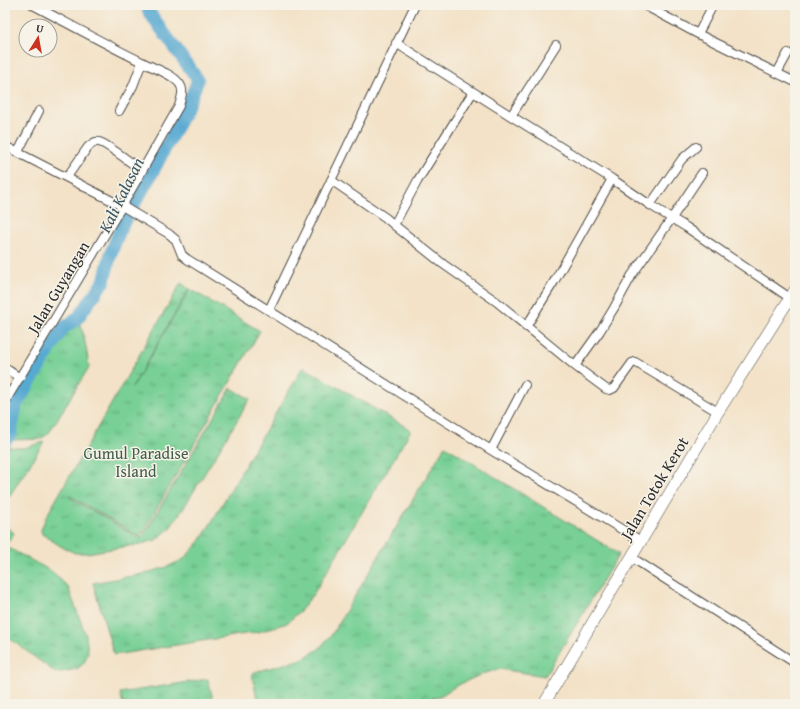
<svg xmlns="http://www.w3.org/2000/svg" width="800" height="709" font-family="'Gentium Book Plus',serif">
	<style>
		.grass { fill: url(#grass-tufts); stroke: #527e60 }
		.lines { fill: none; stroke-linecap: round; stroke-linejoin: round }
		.river { stroke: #56a9d1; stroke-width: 13 }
		.street-casing { stroke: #494642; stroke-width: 10 }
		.secondary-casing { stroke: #494642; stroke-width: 12 }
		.street { stroke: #fff; stroke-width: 8 }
		.secondary { stroke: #fff; stroke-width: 11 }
		.labels { text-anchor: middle; stroke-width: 3; stroke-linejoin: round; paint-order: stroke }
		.street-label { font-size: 16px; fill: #2b2b2b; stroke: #f7f3e8 }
		.park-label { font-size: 16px; fill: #425d4b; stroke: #f7f3e8 }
		.water-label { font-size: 17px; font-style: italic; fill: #3a5765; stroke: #f7f3e8 }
	</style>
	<defs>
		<pattern id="grass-tufts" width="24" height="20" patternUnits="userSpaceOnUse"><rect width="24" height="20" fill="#78d096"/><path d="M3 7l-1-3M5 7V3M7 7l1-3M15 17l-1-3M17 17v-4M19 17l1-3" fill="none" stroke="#63a97b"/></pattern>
	</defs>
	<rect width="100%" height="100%" fill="#f7f3e8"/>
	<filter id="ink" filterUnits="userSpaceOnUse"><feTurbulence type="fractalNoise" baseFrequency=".025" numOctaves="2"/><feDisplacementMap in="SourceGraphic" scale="8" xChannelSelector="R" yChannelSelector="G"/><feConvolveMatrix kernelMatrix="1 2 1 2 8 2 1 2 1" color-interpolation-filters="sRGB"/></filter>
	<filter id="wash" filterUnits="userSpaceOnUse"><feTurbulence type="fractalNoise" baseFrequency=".012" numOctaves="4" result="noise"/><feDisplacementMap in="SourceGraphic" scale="16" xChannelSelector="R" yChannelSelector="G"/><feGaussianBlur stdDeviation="0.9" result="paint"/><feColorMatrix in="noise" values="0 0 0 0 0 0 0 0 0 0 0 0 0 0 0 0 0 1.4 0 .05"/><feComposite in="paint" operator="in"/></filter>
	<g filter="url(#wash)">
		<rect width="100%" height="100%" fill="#f3e2c7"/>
		<path class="grass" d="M181 283 189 289 132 388 190 289 260 331 140 537 70 496 69 497 141 539 231 388 250 399 183 509 169 529 156 540 141 544 87 553H75L62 547 42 534 41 530 46 517Z
			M77 323 81 324 86 347 89 367 49 433 41 439 11 440 17 425 19 405 66 330Z
			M303 367 411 430 314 593 301 610 287 623 258 632 114 655 93 583 143 574 167 567 184 559 201 540Z
			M44 442 5 503V449L6 447 24 448Z
			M445 446 619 554 545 676 499 669 482 674 456 686 440 696 410 704H258L252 673 302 659 319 649 334 631Z
			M5 526 14 533 5 546 53 572 68 587 86 636 88 652 84 663 77 669 56 673 5 635Z
			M208 679 214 704H123L120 693Z"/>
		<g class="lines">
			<path class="river" d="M5 441 11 433 16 405 63 328 77 319 104 281 111 253 122 225 150 177 187 107 198 80 149 12 147 5"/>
		</g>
	</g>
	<g filter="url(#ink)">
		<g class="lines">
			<g class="street-casing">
				<path id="street" d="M644 5 698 34 795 82
					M698 34 713 5
					M396 43 511 116 612 179 650 205 686 227 790 298
					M777 73 788 53
					M119 111 133 86 142 62
					M511 116 556 45
					M5 146 122 206 169 234 176 240 182 255 187 259 491 450 641 541
					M18 152 39 111
					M67 177 88 147C92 144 95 141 99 142 106 143 134 165 142 171
					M331 180 386 218 394 225 418 180 473 92
					M650 205 682 159 696 147
					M394 225 443 264 497 302 575 366 606 389 610 390 614 388 632 363 635 362 718 412
					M269 310 415 5
					M526 327 555 280 612 179
					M575 366 600 331 614 308 632 275 672 218 702 173
					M5 368 20 378
					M5 402 122 206 179 106C181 98 185 90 179 83 171 73 153 68 142 62 105 44 69 24 33 5
					M491 450 525 385
					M631 557 795 663"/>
			</g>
			<g class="secondary-casing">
				<path id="secondary" d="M544 704 718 412 795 290"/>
			</g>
			<use href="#street" class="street"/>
			<use href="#secondary" class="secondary"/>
		</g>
	</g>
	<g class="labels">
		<g class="street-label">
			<text transform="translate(58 287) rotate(-59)" y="6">Jalan Guyangan</text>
			<text transform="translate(654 488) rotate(-59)" y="6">Jalan Totok Kerot</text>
		</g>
		<g class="park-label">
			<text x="136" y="459">Gumul Paradise<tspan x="136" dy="18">Island</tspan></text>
		</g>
		<g class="water-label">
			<text transform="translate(121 195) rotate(-64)" y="6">Kali Kalasan</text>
		</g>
	</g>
	<rect width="800" height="709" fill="none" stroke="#f7f3e8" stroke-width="20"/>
	<g transform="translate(38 38) rotate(11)"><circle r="19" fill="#f7f3e8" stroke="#a5a39c"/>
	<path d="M0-3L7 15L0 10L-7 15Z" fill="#c8321e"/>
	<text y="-6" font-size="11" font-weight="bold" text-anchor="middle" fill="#2b2b2b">U</text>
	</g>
</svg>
